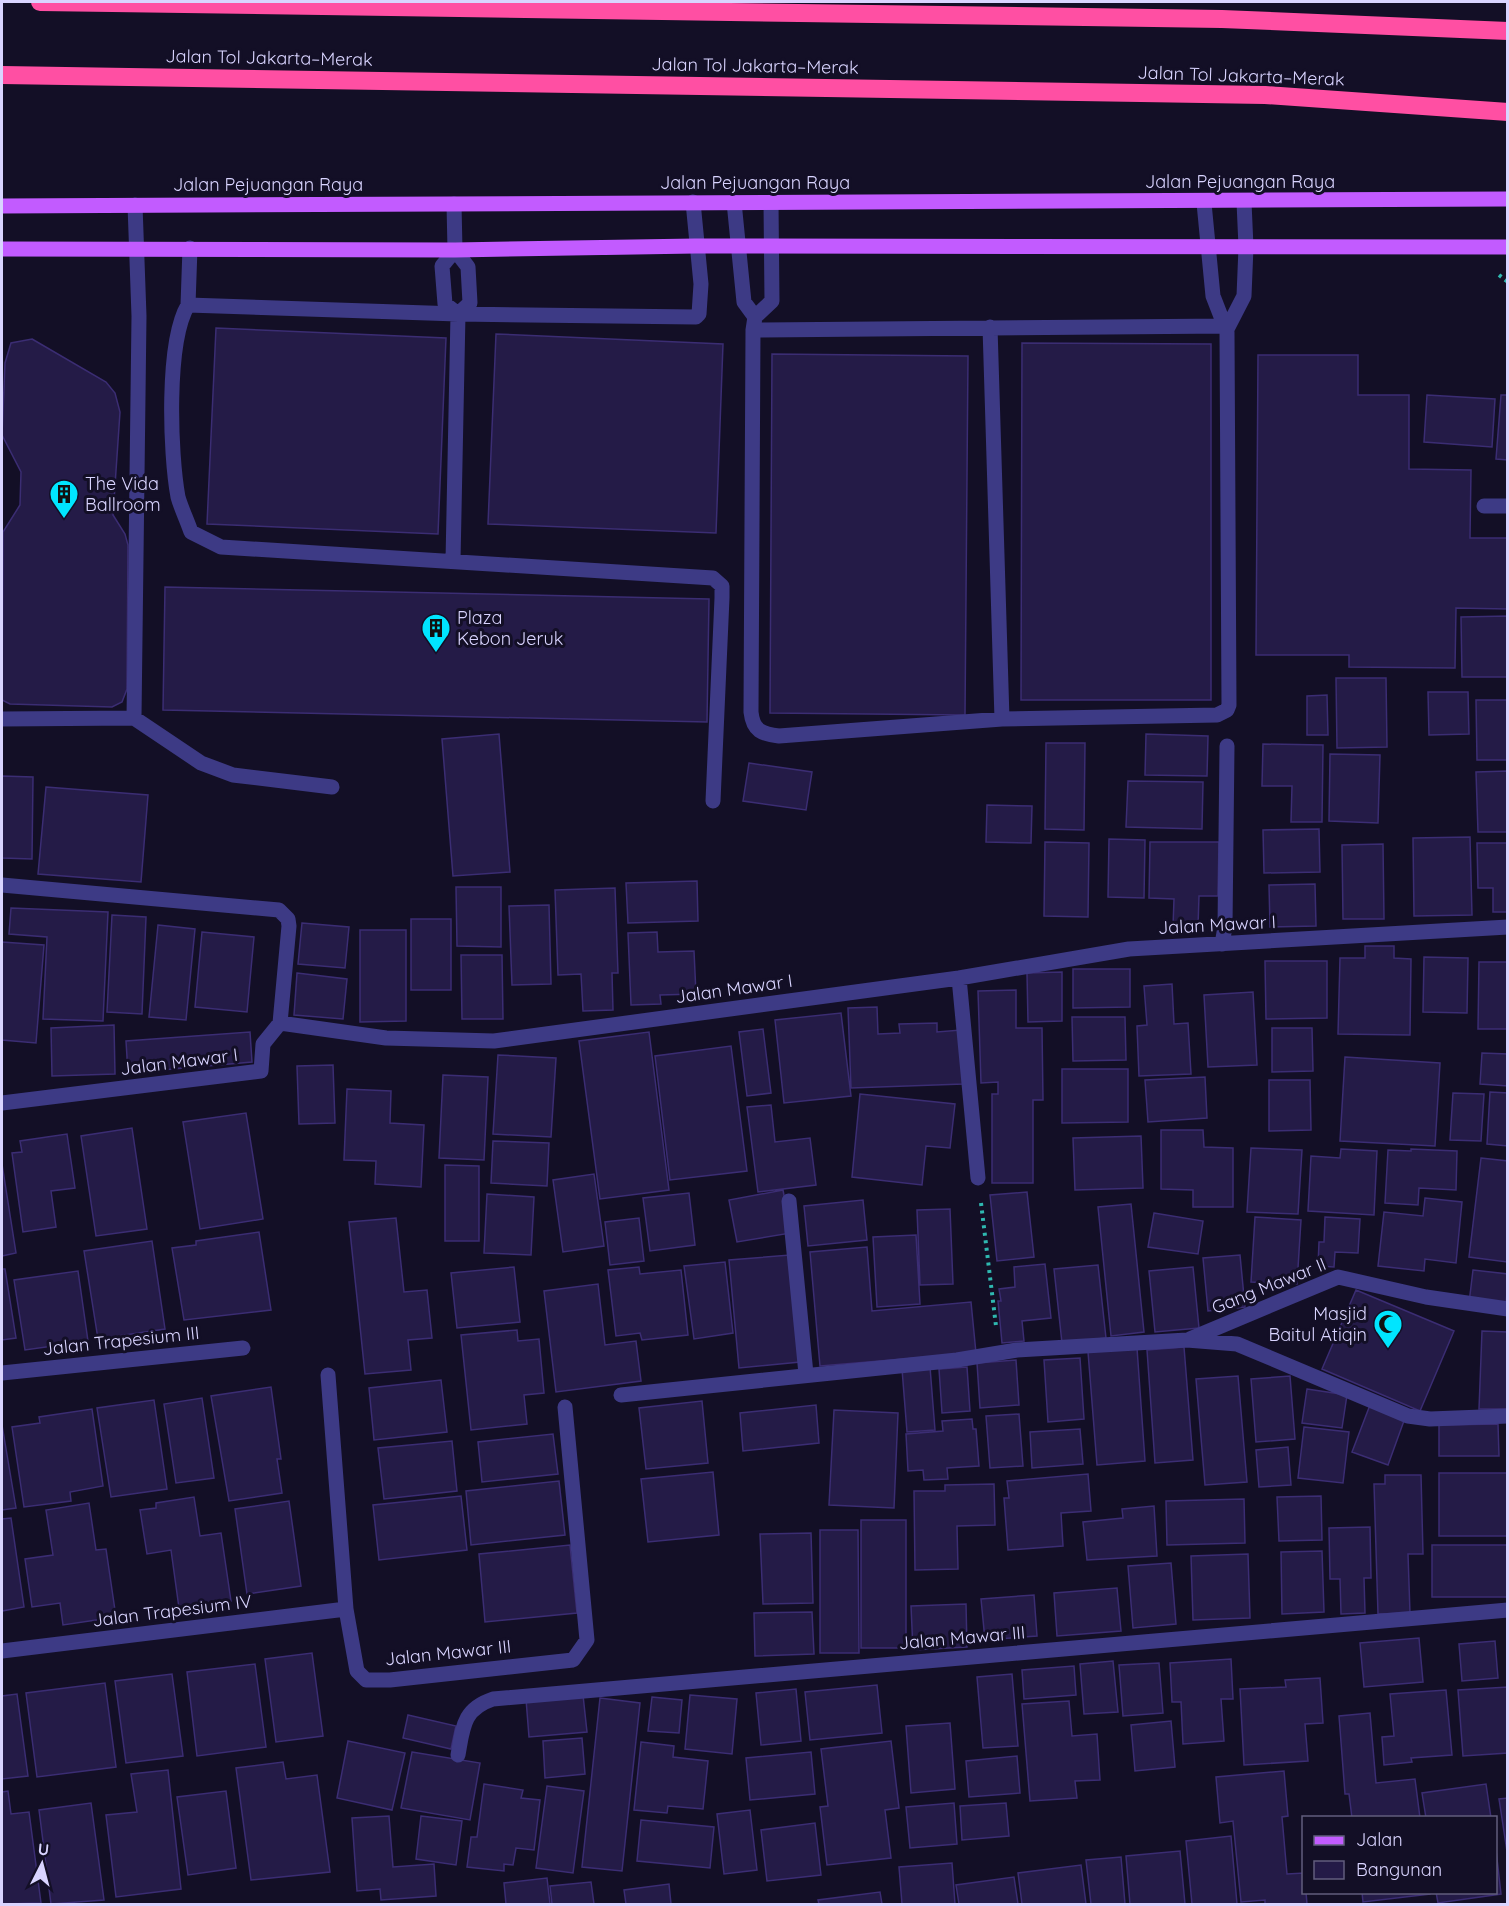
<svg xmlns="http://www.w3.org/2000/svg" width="1509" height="1906" font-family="Quicksand,sans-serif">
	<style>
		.building { fill: #241b47; stroke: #3b2d73; stroke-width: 1.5 }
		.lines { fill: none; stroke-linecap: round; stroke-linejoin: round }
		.path { stroke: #2fb8b0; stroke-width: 4; stroke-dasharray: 3 4.5; stroke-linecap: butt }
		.minor { stroke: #3d3a85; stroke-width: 15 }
		.major { stroke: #c25bff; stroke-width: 15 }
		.highway { stroke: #ff4fa3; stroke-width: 18 }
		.labels { text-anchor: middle; stroke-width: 6; stroke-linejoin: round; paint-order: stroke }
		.street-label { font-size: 18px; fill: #d9d4ff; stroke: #130f26 }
		.poi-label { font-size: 18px; fill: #d9d4ff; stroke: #130f26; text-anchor: start }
	</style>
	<rect width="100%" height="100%" fill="#130f26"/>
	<path class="building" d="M216 328 446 338 438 534 207 524Z
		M496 334 723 344 716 533 488 524Z
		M32 339 106 382 115 393 120 412 113 515 125 534 128 545 127 689 122 702 112 707 10 704 2 700 3 532 20 505 21 472 2 435 5 363 11 343Z
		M1022 343 1211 344V700H1021Z
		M772 354 968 356 965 715 770 713Z
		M1258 355H1358V395H1409V469L1471 470 1470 538H1508V609L1456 608 1455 668 1349 667V655H1256Z
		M1427 395 1495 399 1492 447 1424 442Z
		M1501 395H1508V460L1496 459Z
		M165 587 709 599 707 722 163 710Z
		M1508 616V677H1462L1461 617Z
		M1336 678H1386L1387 747 1337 748Z
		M1428 692H1468L1469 734 1429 735Z
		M1327 695 1328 735H1307V696Z
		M1476 700H1508V760H1477Z
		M499 734 510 872 453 876 442 739Z
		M1146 734 1208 736 1207 776 1145 775Z
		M1046 743H1085L1084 830 1045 829Z
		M1263 744 1323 745 1322 822H1291L1292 786H1262Z
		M1330 754 1380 755 1378 823 1329 821Z
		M749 763 812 772 806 810 743 801Z
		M1508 771V832H1478L1476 772Z
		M2 776 33 777 32 859 2 858Z
		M1128 781 1203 782 1202 829 1126 827Z
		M46 787 148 795 141 882 38 874Z
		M987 805 1032 806 1031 843 986 842Z
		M1319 829 1320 872 1264 873 1263 830Z
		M1470 837 1472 915 1414 916 1413 838Z
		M1109 839 1145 840 1144 898 1108 897Z
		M1045 842 1089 843 1088 917 1044 916Z
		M1150 842H1219L1218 896H1199L1198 927H1173L1174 899 1149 898Z
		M1477 843H1508V912H1493V888H1478Z
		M1383 844 1384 919H1343L1342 845Z
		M697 881 698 921 628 923 626 883Z
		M1315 884 1316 926 1270 927 1269 885Z
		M456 887H501V947L457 946Z
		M615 888 618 973H612L613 1010 583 1011 581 974 558 975 555 890Z
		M549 905 551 984 512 985 509 906Z
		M11 908 108 912 103 1021 43 1019 47 937 9 934Z
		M112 915 146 917 142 1014 107 1012Z
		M411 919H451V990H411Z
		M302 923 349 927 345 968 298 964Z
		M158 925 195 929 186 1020 149 1017Z
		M360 930H406V1021L360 1022Z
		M202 932 254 937 247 1012 195 1007Z
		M657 932 658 952 694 951 696 994 660 995 661 1004 631 1005 628 933Z
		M2 942 44 945 36 1043 2 1040Z
		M1365 946H1394V958L1411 959 1410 1035 1338 1034 1340 958H1365Z
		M461 955H502L503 1019H462Z
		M1424 957 1468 958 1467 1013 1423 1012Z
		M1265 961H1327V1018L1266 1019Z
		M1479 962H1508V1029H1478Z
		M1073 969H1130V1007L1073 1008Z
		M1062 972V1021L1028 1022 1027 973Z
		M297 973 347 979 343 1019 294 1015Z
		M1172 984 1174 1024 1188 1023 1191 1074 1139 1076 1137 1026 1147 1025 1144 986Z
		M1016 990V1028H1042L1043 1100H1033V1183H992V1094H998V1082L981 1083 978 991Z
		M1253 992 1257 1065 1208 1067 1204 995Z
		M877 1007 878 1034 900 1033 899 1024 937 1023V1032L961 1030 963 1084 851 1088 848 1008Z
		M841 1013 851 1096 784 1103 775 1020Z
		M1072 1017H1125L1126 1060 1073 1061Z
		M114 1025 115 1074 52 1076 51 1028Z
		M1272 1028H1312L1313 1071 1272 1072Z
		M763 1029 771 1093 747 1096 739 1032Z
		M250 1032 252 1062 128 1073 126 1041Z
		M649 1032 669 1190 600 1199 579 1041Z
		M731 1046 747 1171 670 1180 655 1056Z
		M1482 1053 1508 1054V1086L1480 1084Z
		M498 1055 556 1058 551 1137 493 1134Z
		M1345 1057 1440 1063 1435 1146 1340 1141Z
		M333 1065 335 1123 299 1124 297 1066Z
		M1062 1069H1128V1122L1062 1123Z
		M443 1075 488 1077 484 1160 439 1158Z
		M1205 1077 1207 1118 1148 1122 1145 1080Z
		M1269 1080H1310L1311 1130 1269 1131Z
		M347 1089 391 1091 390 1123 424 1125 421 1187 375 1184 376 1161 344 1160Z
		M1490 1092 1508 1093V1146L1487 1144Z
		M1453 1093 1484 1094 1481 1141 1450 1140Z
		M860 1094 955 1104 950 1148 926 1146 922 1185 852 1177Z
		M771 1105 775 1142 810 1138 816 1185 758 1192 747 1107Z
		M246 1113 263 1219 200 1229 183 1122Z
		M132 1128 147 1229 96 1236 81 1136Z
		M1161 1130H1203L1204 1147 1233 1148V1207H1193V1190L1161 1189Z
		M67 1134 75 1188 51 1191 56 1227 23 1232 12 1153 22 1152 20 1141Z
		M1141 1136 1143 1188 1075 1190 1073 1138Z
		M493 1141 549 1143 547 1186 491 1183Z
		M1251 1148 1302 1150 1298 1214 1247 1212Z
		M1341 1149 1377 1151 1374 1215 1308 1211 1311 1156 1340 1158Z
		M1411 1149 1457 1151 1456 1190 1419 1188 1418 1205 1385 1203 1388 1150 1411 1151Z
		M1481 1158 1508 1161 1507 1262 1469 1257Z
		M2 1164 16 1253 2 1256Z
		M445 1165 479 1166V1241H445Z
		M594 1174 604 1246 563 1252 553 1180Z
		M783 1190 791 1233 737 1242 729 1200Z
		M1027 1192 1034 1257 997 1261 990 1195Z
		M689 1193 695 1245 650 1251 643 1198Z
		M487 1194 534 1197 531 1255 484 1253Z
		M1425 1198 1462 1202 1456 1263 1425 1259 1424 1271 1378 1266 1384 1212 1423 1216Z
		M863 1200 867 1240 808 1246 804 1206Z
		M1131 1204 1144 1332 1111 1336 1098 1207Z
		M950 1209 953 1284 920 1285 917 1210Z
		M1154 1213 1203 1221 1198 1254 1148 1247Z
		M1255 1217 1301 1220 1297 1284 1251 1282Z
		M1325 1217 1360 1219 1358 1253 1335 1252 1334 1267 1318 1266 1319 1242H1324Z
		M396 1218 404 1292 427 1290 432 1338 408 1340 411 1370 365 1374 349 1222Z
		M639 1218 644 1261 610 1265 605 1222Z
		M259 1232 271 1310 184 1320 172 1248 196 1245V1241Z
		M916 1235 920 1304 877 1307 873 1237Z
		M152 1241 165 1329 98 1339 84 1251Z
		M867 1247 872 1311 971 1302 976 1353 820 1366 810 1252Z
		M790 1255 800 1362 739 1368 729 1260Z
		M1240 1255 1245 1307 1208 1311 1203 1258Z
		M725 1262 733 1333 694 1339 684 1266Z
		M1045 1264 1051 1318 1022 1321 1024 1341 1002 1343 998 1301H1001L999 1289 1015 1287 1014 1267Z
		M1098 1265 1106 1338 1062 1343 1054 1269Z
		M514 1267 520 1322 457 1328 451 1273Z
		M639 1267 640 1274 681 1270 688 1335 642 1340 640 1333 616 1336 608 1270Z
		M1193 1267 1199 1328 1155 1332 1149 1271Z
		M2 1269H5L16 1338 2 1340Z
		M1473 1270 1508 1274 1506 1307 1469 1303Z
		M78 1271 88 1341 25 1350 14 1280Z
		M598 1284 605 1345 636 1341 641 1381 556 1392 544 1291Z
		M1356 1290 1454 1331 1420 1411 1322 1369Z
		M517 1330 518 1341 539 1339 544 1393 524 1395 527 1424 471 1430 461 1335Z
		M1482 1331 1508 1332V1409H1479Z
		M1184 1347 1193 1460 1155 1463 1147 1350Z
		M1137 1348 1145 1461 1097 1465 1088 1352Z
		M1080 1358 1084 1419 1048 1422 1044 1360Z
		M1016 1360 1019 1405 980 1408 977 1363Z
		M930 1367 935 1430 907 1432 902 1369Z
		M967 1367 970 1411 942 1413 939 1369Z
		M1238 1376 1247 1482 1205 1485 1196 1379Z
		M1290 1376 1295 1439 1256 1442 1251 1379Z
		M441 1380 447 1432 374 1440 369 1388Z
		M271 1387 281 1459H277L282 1493 229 1501 211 1396Z
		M1307 1389 1347 1395 1342 1428 1302 1423Z
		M202 1398 214 1478 176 1483 164 1404Z
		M154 1400 167 1489 111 1497 97 1408Z
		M702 1401 708 1463 646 1469 639 1408Z
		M816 1405 819 1443 743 1451 740 1413Z
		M1370 1405 1405 1418 1388 1465 1352 1452Z
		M92 1409 103 1486 70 1492 71 1501 24 1507 12 1427 40 1423 39 1417Z
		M834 1410 898 1413 894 1508 829 1505Z
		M1019 1414 1023 1466 990 1468 986 1416Z
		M972 1419 973 1429H976L979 1466 947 1468 948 1479 924 1480 923 1470 908 1471 906 1434 943 1431 942 1421Z
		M1498 1424 1499 1456H1439V1425Z
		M2 1425 16 1508 2 1510Z
		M1304 1427 1349 1432 1343 1483 1298 1478Z
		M1080 1429 1083 1464 1032 1468 1030 1432Z
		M553 1434 558 1474 482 1482 478 1442Z
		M452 1441 457 1491 384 1499 378 1448Z
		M1288 1447 1291 1485 1259 1487 1256 1450Z
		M713 1472 719 1535 648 1542 641 1479Z
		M1439 1473H1508V1536H1439Z
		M1088 1474 1091 1511 1061 1513 1063 1546 1008 1550 1004 1498H1009L1007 1481Z
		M1385 1475H1421L1423 1554H1408L1410 1613 1378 1614 1374 1484H1385Z
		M559 1481 565 1535 471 1545 466 1491Z
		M994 1484 995 1525 957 1526 958 1569 915 1570 914 1491H945V1485Z
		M461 1496 467 1550 379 1560 373 1505Z
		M1321 1496 1322 1540 1279 1541 1277 1497Z
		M194 1497 200 1536 221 1533 231 1601 179 1608 171 1550 147 1554 140 1510 156 1508V1503Z
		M1244 1499 1245 1543 1167 1545 1166 1501Z
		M289 1501 301 1586 247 1594 235 1509Z
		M89 1503 96 1550 106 1549 116 1617 63 1625 60 1603 32 1607 25 1559 53 1555 46 1510Z
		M1154 1506 1157 1556 1087 1560 1083 1522 1123 1518 1122 1509Z
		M11 1518 24 1607 2 1611V1519Z
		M861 1520H906V1648H861Z
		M1370 1527 1371 1578H1364L1365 1613 1341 1614 1340 1579H1330L1329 1528Z
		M820 1530H858L859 1653H820Z
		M811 1533 813 1603 763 1604 760 1534Z
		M570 1545 577 1613 485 1622 479 1554Z
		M1432 1545H1508V1597H1432Z
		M1322 1551 1324 1612 1282 1614 1281 1552Z
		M1248 1554 1250 1618 1193 1620 1191 1556Z
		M1171 1563 1176 1624 1133 1628 1128 1566Z
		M1117 1588 1121 1631 1057 1636 1054 1593Z
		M1034 1595 1037 1636 985 1640 981 1599Z
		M966 1604 967 1647 913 1650 911 1606Z
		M812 1612 814 1654 755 1656 754 1613Z
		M1419 1638 1423 1682 1364 1687 1360 1643Z
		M1495 1641 1498 1678 1462 1681 1459 1644Z
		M312 1653 323 1736 276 1742 265 1659Z
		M1231 1659 1233 1699H1221L1224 1741 1183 1744 1181 1702H1172L1170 1663Z
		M1113 1661 1118 1712 1084 1714 1080 1664Z
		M1159 1663 1163 1713 1123 1716 1119 1665Z
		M255 1664 266 1747 197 1756 187 1672Z
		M1074 1666 1076 1695 1024 1699 1022 1670Z
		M172 1674 183 1756 126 1763 115 1681Z
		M1012 1674 1018 1746 983 1748 977 1677Z
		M1320 1678 1323 1723 1305 1724 1308 1761 1244 1765 1240 1689 1286 1687 1285 1680Z
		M105 1683 116 1767 37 1777 26 1693Z
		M877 1685 882 1733 810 1740 805 1692Z
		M1508 1687V1753L1463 1756 1458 1690Z
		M796 1689 801 1741 761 1745 756 1693Z
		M1446 1690 1452 1755 1411 1758 1412 1762 1384 1765 1382 1737 1394 1736 1390 1694Z
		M17 1694 28 1776 2 1779V1696Z
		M583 1695 587 1732 529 1737 526 1699Z
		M690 1695 737 1699 732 1754 685 1749Z
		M652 1697 682 1700 679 1733 648 1731Z
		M600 1698 640 1703 622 1871 582 1867Z
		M1069 1701 1072 1736 1097 1734 1100 1780 1075 1781 1077 1798 1030 1801 1022 1704Z
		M1370 1713 1376 1783 1415 1779 1420 1818H1352L1349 1794H1345L1339 1716Z
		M408 1715 456 1726 451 1749 403 1738Z
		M1171 1721 1175 1767 1135 1771 1131 1725Z
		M950 1723 955 1789 911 1793 906 1726Z
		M582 1738 585 1774 545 1778 543 1741Z
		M348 1741 405 1753 392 1810 337 1798Z
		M891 1741 899 1808 885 1810 891 1858 827 1865 820 1807 828 1806 821 1749Z
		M641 1742 674 1746 673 1757 708 1761 703 1809 668 1806 667 1813 634 1810Z
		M412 1752 480 1763 470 1820 401 1808Z
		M811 1752 815 1794 750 1800 746 1758Z
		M1017 1756 1020 1793 969 1797 966 1761Z
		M283 1762 286 1779 317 1775 330 1872 251 1880 236 1768Z
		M168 1770 181 1889 116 1897 106 1815 137 1812 131 1774Z
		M1284 1771 1288 1816 1282 1817 1287 1874 1304 1873V1892H1306L1307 1904H1265V1900L1241 1902 1233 1821 1220 1823 1216 1777Z
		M484 1784 523 1790 521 1798 540 1800 534 1850 516 1848 513 1865 504 1864V1871L467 1867 471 1837H477Z
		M1486 1784 1491 1818H1426L1422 1793Z
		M547 1786 584 1791 573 1873 536 1868Z
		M8 1791 11 1814 29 1812 41 1903 2 1904V1792Z
		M226 1791 236 1868 188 1875 177 1797Z
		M1508 1798V1858L1499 1799Z
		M91 1803 104 1900 51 1904 39 1810Z
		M954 1803 957 1844 910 1848 906 1807Z
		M1006 1803 1009 1836 962 1840 960 1806Z
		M750 1810 757 1870 724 1874 717 1814Z
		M389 1816 393 1867 434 1864 436 1896 381 1900 380 1889 357 1891 352 1818Z
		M421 1816 462 1821 456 1865 416 1859Z
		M641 1820 714 1827 710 1868 637 1861Z
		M815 1823 821 1875 767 1881 761 1830Z
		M1231 1836 1237 1904H1192L1186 1841Z
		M1496 1850 1501 1894 1438 1903 1436 1892H1496Z
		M1180 1851 1185 1904H1130L1126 1856Z
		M1121 1857 1125 1904H1091L1086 1860Z
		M952 1863 955 1904H902L899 1867Z
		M1081 1865 1086 1904H1022L1018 1873Z
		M1014 1877 1018 1904H959L956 1885Z
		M547 1878 550 1904H506L504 1883Z
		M591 1882 594 1904H552L550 1886Z
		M669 1884 671 1904H626L624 1890Z
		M880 1892 882 1904H819L818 1900Z
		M1362 1892H1430V1894L1363 1902Z"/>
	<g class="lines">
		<path class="path" d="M1499 275 1508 282
			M981 1203 996 1326"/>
		<path class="minor" d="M693 202 701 284 699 314 696 317 458 314 188 305C166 342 170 453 178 497 181 508 187 520 191 532L221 547 713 578 722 586V598L713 801
			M734 202 744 302 755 317
			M771 203 772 301 755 317 753 330 751 712C753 731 762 734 779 736L1002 719 1217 715 1227 710 1229 705 1227 332 1213 296 1204 203
			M455 250 442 266 445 304 458 314
			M188 305 190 248
			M990 327 1002 719
			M1227 329 1244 296 1246 247 1244 202
			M753 330 1227 326
			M1484 506H1508
			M453 561 458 314 470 303 468 267 455 250 454 204
			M134 718 201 763 233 775 332 787
			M2 719 134 718 139 316 135 205
			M2 885 279 910 288 919 289 926 280 1023
			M1222 944 1225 927 1227 746
			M959 978 978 1178
			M280 1023 386 1038 494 1041 959 978 1129 949 1508 927
			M2 1103 261 1071 263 1044 280 1023
			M789 1201 806 1374
			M1190 1339 1338 1277 1426 1297 1508 1309
			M2 1373 243 1348
			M328 1375 346 1609 357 1671 366 1680H390L573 1660 587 1640 565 1407
			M621 1395 957 1360 1017 1350 1187 1340 1237 1344 1408 1416 1430 1419 1508 1416
			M2 1651 346 1609
			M458 1755C463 1727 463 1709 493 1699L1508 1610"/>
		<path class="major" d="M2 206 1508 199
			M2 249 455 250 695 246 1508 247"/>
		<path class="highway" d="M40 2 1222 19 1508 31
			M2 75 1265 95 1508 112"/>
	</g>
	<defs>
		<g id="building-pin" transform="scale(1.5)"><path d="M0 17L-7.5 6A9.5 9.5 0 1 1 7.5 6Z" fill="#00e5ff" stroke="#130f26"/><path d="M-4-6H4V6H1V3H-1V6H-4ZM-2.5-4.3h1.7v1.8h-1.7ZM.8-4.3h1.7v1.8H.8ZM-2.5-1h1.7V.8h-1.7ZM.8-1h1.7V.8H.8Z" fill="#111"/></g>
		<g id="mosque-pin" transform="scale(1.5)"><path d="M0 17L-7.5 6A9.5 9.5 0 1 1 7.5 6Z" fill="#00e5ff" stroke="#130f26"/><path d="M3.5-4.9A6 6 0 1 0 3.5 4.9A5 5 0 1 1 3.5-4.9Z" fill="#111"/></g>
	</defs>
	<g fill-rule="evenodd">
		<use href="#building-pin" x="64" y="494"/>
		<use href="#building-pin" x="436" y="628"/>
		<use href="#mosque-pin" x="1388" y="1324"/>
	</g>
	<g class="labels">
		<g class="street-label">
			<text transform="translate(269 58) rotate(1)" y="6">Jalan Tol Jakarta–Merak</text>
			<text transform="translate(755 66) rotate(1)" y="6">Jalan Tol Jakarta–Merak</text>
			<text transform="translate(1241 76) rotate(2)" y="6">Jalan Tol Jakarta–Merak</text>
			<text x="1240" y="188">Jalan Pejuangan Raya</text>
			<text x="755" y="189">Jalan Pejuangan Raya</text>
			<text x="268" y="191">Jalan Pejuangan Raya</text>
			<text transform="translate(1217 925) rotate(-3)" y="6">Jalan Mawar I</text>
			<text transform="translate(734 989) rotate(-8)" y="6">Jalan Mawar I</text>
			<text transform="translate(179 1062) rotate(-7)" y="6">Jalan Mawar I</text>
			<text transform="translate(1269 1286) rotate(-22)" y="6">Gang Mawar II</text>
			<text transform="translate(121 1341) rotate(-6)" y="6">Jalan Trapesium III</text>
			<text transform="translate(172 1611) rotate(-7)" y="6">Jalan Trapesium IV</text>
			<text transform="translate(962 1638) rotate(-5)" y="6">Jalan Mawar III</text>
			<text transform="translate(448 1653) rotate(-6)" y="6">Jalan Mawar III</text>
		</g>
		<g class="poi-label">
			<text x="85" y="490">The Vida<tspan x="85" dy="21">Ballroom</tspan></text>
			<text x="457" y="624">Plaza<tspan x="457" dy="21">Kebon Jeruk</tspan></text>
			<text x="1367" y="1320" text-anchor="end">Masjid<tspan x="1367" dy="21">Baitul Atiqin</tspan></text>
		</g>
	</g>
	<rect width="1509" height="1906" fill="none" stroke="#d9d4ff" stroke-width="6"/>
	<rect x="1302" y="1816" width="195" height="78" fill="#130f26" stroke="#625e7d" stroke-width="1.5"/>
	<rect x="1314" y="1836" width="30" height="9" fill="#c25bff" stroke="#625e7d" stroke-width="1.5"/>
	<text x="1356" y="1846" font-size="18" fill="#d9d4ff">Jalan</text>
	<rect x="1314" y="1861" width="30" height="18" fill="#241b47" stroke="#625e7d" stroke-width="1.5"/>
	<text x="1356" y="1876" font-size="18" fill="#d9d4ff">Bangunan</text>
	<g transform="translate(42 1864) rotate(6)" stroke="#130f26" stroke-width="4.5" paint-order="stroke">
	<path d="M0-4.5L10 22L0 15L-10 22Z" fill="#d9d4ff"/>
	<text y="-9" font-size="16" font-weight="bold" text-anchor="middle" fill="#d9d4ff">U</text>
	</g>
</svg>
